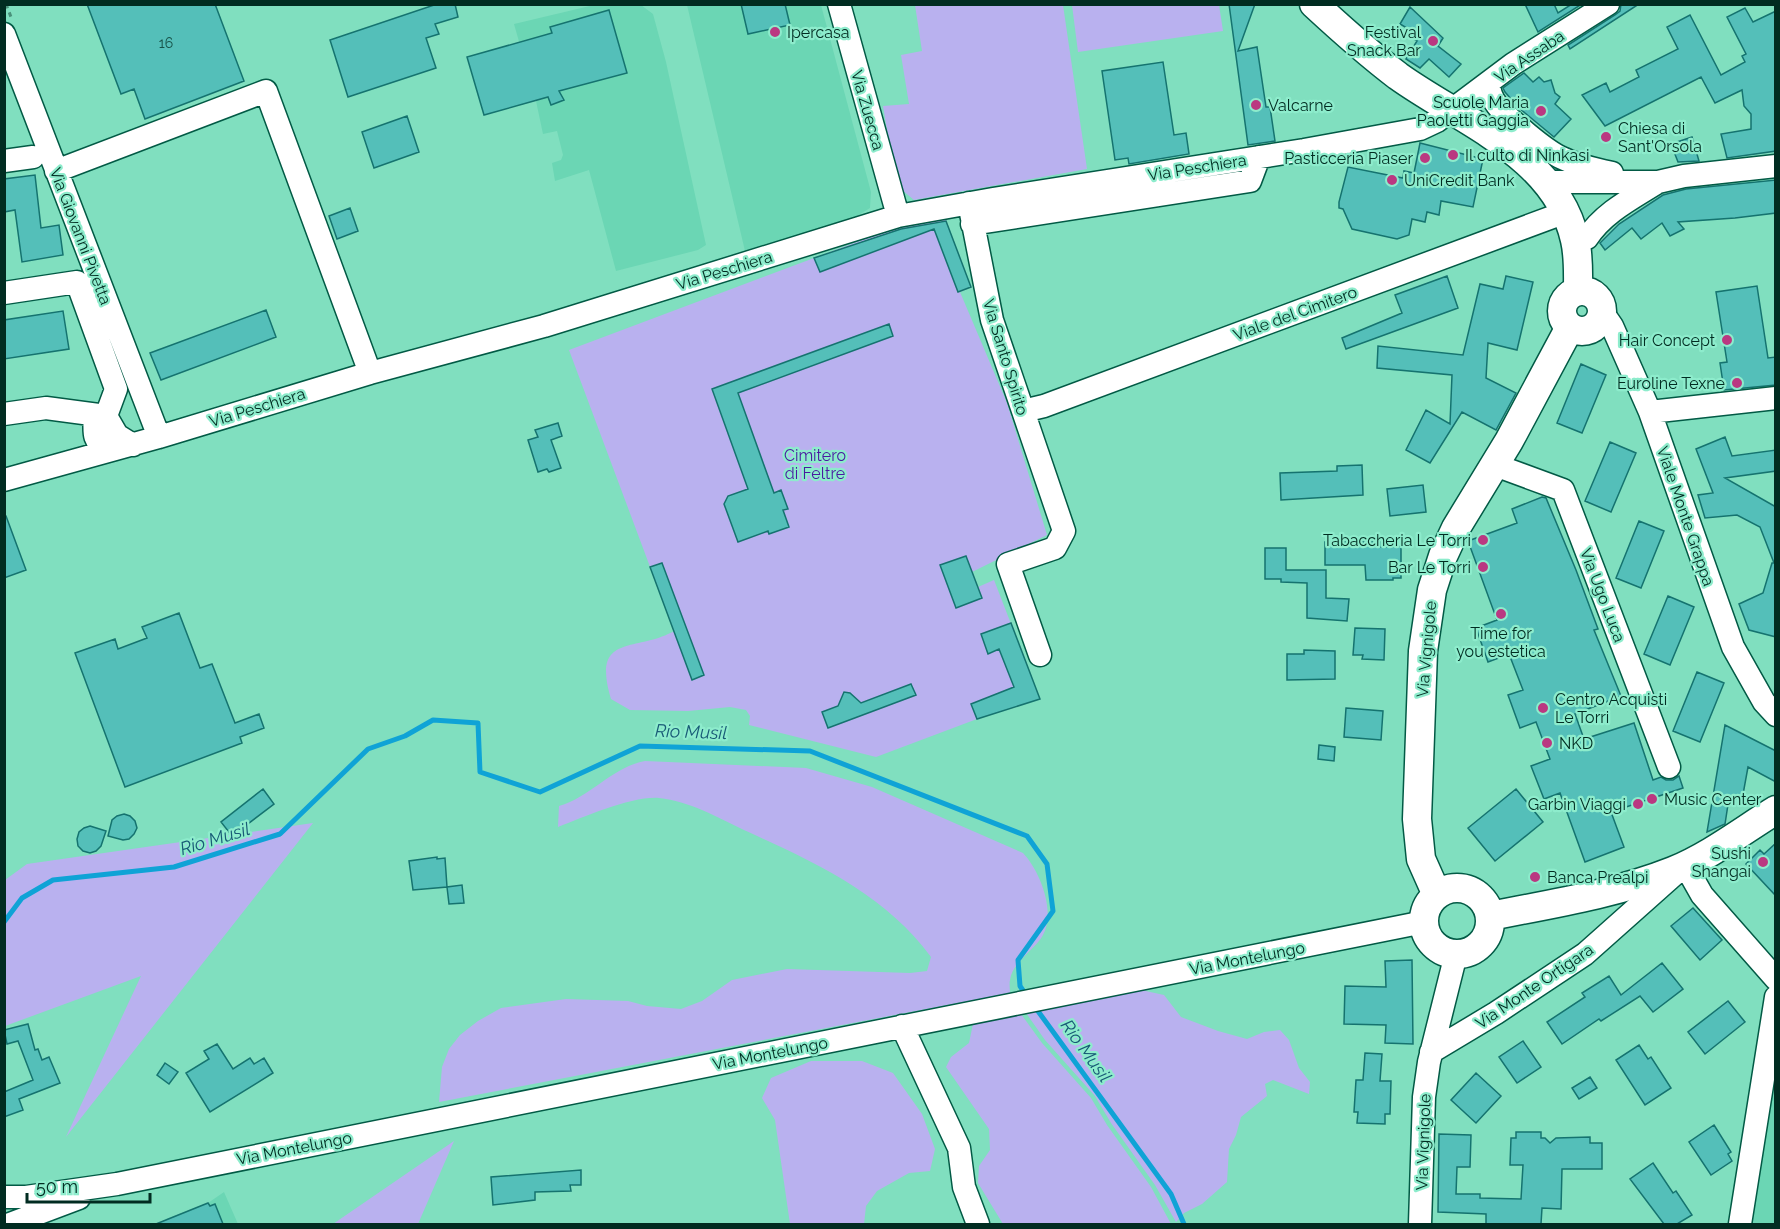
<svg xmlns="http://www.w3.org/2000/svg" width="1780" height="1229" font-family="Raleway,sans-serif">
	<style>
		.built { fill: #6bd6b4 }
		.green { fill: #b9b1ef }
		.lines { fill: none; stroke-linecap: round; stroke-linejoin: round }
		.stream { stroke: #0fa3d6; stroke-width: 5 }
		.building { fill: #54bfb9; stroke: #15736f; stroke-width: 1.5 }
		.minor-casing { stroke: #025a45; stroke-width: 25 }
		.major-casing { stroke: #025a45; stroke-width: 31 }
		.path { stroke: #49917a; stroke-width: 3; stroke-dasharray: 4.5 4.5; stroke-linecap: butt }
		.minor { stroke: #fff; stroke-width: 22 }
		.major { stroke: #fff; stroke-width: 28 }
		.poi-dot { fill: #ba3881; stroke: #8deccc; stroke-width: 2 }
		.labels { text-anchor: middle; stroke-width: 4.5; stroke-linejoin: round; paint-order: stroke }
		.number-label { font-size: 14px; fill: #165147 }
		.poi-label { font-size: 16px; fill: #012c21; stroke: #8deccc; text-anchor: start }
		.street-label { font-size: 16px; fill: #012c21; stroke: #8deccc }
		.park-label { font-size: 16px; fill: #4a19a1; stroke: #8deccc }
		.water-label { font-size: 18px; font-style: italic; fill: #185a76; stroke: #8deccc }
	</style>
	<rect width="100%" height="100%" fill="#80dfbf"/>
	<path class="built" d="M594 5H641L653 14 666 62 706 245 698 250 616 271 589 170 555 181 552 163 561 160 563 155 557 131 543 134 536 101 514 24Z
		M687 5H821L871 192 870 208 849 221 745 251Z
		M1775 1046V1224H1747Z
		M224 1192 238 1224H168L166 1219 208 1203Z"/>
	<path class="green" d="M915 5H1063L1087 169 914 200 896 185 883 106 909 104 901 55 922 51Z
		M1072 5H1219L1223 31 1078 52Z
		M942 210 971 287 960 292 1007 403 1047 535 972 572 978 587 994 580 1040 699 977 719 876 757 749 725 750 716 746 710 730 707 688 711 630 710 611 699C591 632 636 653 674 631L569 350Z
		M645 761 806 768 872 787 1023 853C1040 871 1056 912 1043 935 1035 950 1012 962 1010 980 1009 984 1010 989 1010 993L439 1102 442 1067 449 1049 460 1035 478 1021 501 1008 566 999 628 1001 647 1006 681 1009 702 1001 732 980 787 969 910 973 927 971 931 957C884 893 814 862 744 830 717 817 689 801 659 798 632 796 584 817 558 827L559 806C591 797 612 767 645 761Z
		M313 823 66 1137 141 976 5 1026V880L27 864Z
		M1132 988 1164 995 1181 1017 1218 1031 1247 1039 1264 1032 1280 1030 1289 1040 1299 1068 1310 1082 1309 1094 1273 1080 1265 1084 1267 1096 1241 1117 1236 1135 1229 1149 1227 1182 1202 1204 1184 1213 1176 1222 1155 1185 1111 1123 1095 1096 1045 1040 1024 1010Z
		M1021 1014 1042 1043 1091 1098 1107 1125 1151 1187 1171 1224H1003L978 1183 979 1166 990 1150 989 1129 946 1067 951 1057 969 1043 974 1019Z
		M811 1061H862L893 1073 922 1114 935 1149 930 1171 909 1173 877 1191 866 1206 864 1224H790L775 1120 762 1098 771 1078Z
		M454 1141 418 1224H333Z"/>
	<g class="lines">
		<path class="stream" d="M4 922 22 898 53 880 174 867 280 834 368 749 405 736 433 720 478 723 480 772 540 792 640 746 810 751 1027 836 1047 864 1053 911 1018 960 1020 986 1026 995
			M1035 1007 1171 1194 1184 1224"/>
	</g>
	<path class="building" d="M87 4H215L244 81 145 119 134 89 121 94Z
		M437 4H455L458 17 435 24 439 34 426 38 436 68 348 97 330 40Z
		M741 4H785L790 25 748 34Z
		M1229 4H1255L1238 51 1257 47 1266 107H1270L1275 141 1248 145Z
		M1525 4H1554L1558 13 1572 4H1582L1538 32Z
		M1621 4H1639L1570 49 1568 45 1615 15 1620 11Z
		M1410 7 1443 38 1438 46 1461 64 1449 77 1429 59 1420 68 1406 59 1417 41 1414 39 1417 34 1400 24Z
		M1745 8 1753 22 1776 11V151L1727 158 1721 134 1751 129V114L1744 106 1742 90 1715 103 1701 77 1605 126 1582 95 1606 83 1610 92 1639 77 1636 70 1678 49 1667 27 1690 15 1721 75 1745 62 1742 56 1746 54 1727 17Z
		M609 10 627 73 559 91 564 100 551 105 548 97 484 115 467 57 552 33 550 27Z
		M1163 62 1174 135 1186 133 1189 154 1129 164 1128 158 1115 160 1102 71Z
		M1524 73 1533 82 1539 77 1544 82 1551 80 1555 93 1560 97 1555 104 1571 119 1554 137 1519 108 1505 92 1503 88Z
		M407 116 419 152 374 168 362 132Z
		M1692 137 1699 161 1678 162 1671 144Z
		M1420 143 1483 159 1473 207 1441 201 1439 215 1427 212 1425 222 1412 219 1409 235 1397 239 1352 229 1343 209 1339 208V202L1348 167 1403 178 1404 171 1414 173Z
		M35 175 41 228 59 225 63 255 22 262 15 210 4 212V179Z
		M1776 180V213L1735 218 1678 222 1684 229 1670 236 1662 223 1641 239 1632 228 1605 250 1600 243 1619 224 1663 195 1686 189Z
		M350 208 358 231 337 239 329 216Z
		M946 221 971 287 958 292 934 229 820 272 814 258 901 229Z
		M1447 276 1458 308 1346 349 1342 338 1402 313 1395 295Z
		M1506 276 1533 282 1517 350 1488 343 1486 378 1516 393 1496 430 1462 412 1430 463 1406 450 1426 410 1450 424 1452 375 1377 368 1378 346 1463 355 1480 284 1503 289Z
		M1757 286 1768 358 1776 357V385L1724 390 1720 363 1727 362 1716 292Z
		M266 310 276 337 161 380 150 353Z
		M63 311 69 349 4 359V320Z
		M889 324 893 336 738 393 774 493 781 490 788 509 783 510 789 527 769 534 768 531 738 542 724 504 728 496 748 489 712 389Z
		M1581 364 1606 375 1582 433 1557 423Z
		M558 423 562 436 551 440 561 468 549 472 547 469 538 472 528 440 538 437 535 430Z
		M1725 437 1732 456 1776 450V471L1725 478 1776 507V637L1749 630 1739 604 1763 593 1772 563H1774L1760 527 1737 515 1705 518 1698 495 1713 493 1696 449Z
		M1610 442 1636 453 1611 512 1585 501Z
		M1362 465 1363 495 1281 500 1280 473 1337 471V466Z
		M1423 485 1426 512 1390 516 1387 489Z
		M1542 497 1546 498 1576 570 1598 629 1594 630 1621 696 1575 714 1584 739 1634 723 1653 780 1661 777 1666 780H1673L1679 776 1683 788 1611 812 1624 847 1585 862 1560 793 1544 799 1531 766 1550 759 1536 722 1520 728 1508 695 1523 690 1509 654 1488 662 1476 628 1497 620 1468 541 1517 523 1512 509Z
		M4 516H6L26 570 4 578Z
		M1639 521 1664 531 1641 588 1616 578Z
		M1325 542H1381V547L1401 546V578H1393V580H1366L1365 565H1325Z
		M1265 548H1286V570H1326V598L1349 599 1347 621 1307 618V583L1281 582V579H1265Z
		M966 556 982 598 956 608 940 565Z
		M662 563 704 675 692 680 650 567Z
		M1668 596 1694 607 1670 665 1644 654Z
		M179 613 200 668 212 664 235 723 259 714 264 728 240 737 242 743 125 787 75 653 115 639 118 649 147 638 142 627Z
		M1011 623 1040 699 977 719 971 704 1014 687 999 649 988 654 981 634Z
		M1355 628 1385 629 1384 660 1362 659 1363 655H1353Z
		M1304 650 1335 651V679L1287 680V654H1304Z
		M1697 672 1724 683 1700 742 1673 731Z
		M911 684 916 695 828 728 822 712 838 706 844 692 850 693 861 703Z
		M1346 708 1383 711 1381 740 1344 737Z
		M1725 725 1776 751V782L1748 767 1742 800 1729 798 1725 824 1707 832Z
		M1319 745 1335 747 1334 761 1318 759Z
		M263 789 274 804 232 836 221 822Z
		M1516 789 1543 822 1495 861 1468 828Z
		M124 814 130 816 135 821 137 828 134 834 129 839 123 840 108 836 112 820 117 816Z
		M90 826 106 831 101 846 96 851 90 853 83 851 78 846 77 839 79 832 84 828Z
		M1776 843V896L1746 864 1760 850 1764 854Z
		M437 857V859L445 858 447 887 413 890 409 861Z
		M462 885 464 903 449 904 447 887Z
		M1693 908 1722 940 1700 960 1671 926Z
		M1412 960 1413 1044 1385 1043 1386 1025 1344 1024 1345 986 1386 987 1385 961Z
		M1662 963 1683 989 1653 1012 1640 996 1601 1021 1599 1019 1562 1044 1547 1022 1585 997 1582 993 1609 976 1621 995Z
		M1728 1001 1745 1022 1705 1054 1688 1032Z
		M28 1024 35 1050 38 1049 42 1060 49 1057 60 1083 19 1099 23 1110 4 1117V1092L33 1080 18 1041 7 1044 4 1030Z
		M1523 1041 1541 1067 1517 1083 1499 1057Z
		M217 1044 233 1069 250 1058 254 1064 264 1058 273 1073 210 1112 186 1073 209 1059 204 1051Z
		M1639 1045 1648 1059 1651 1057 1671 1088 1645 1105 1616 1060Z
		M1365 1053 1382 1054 1380 1081H1391L1390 1114H1385V1124L1357 1123 1358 1112H1354L1356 1080H1363Z
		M165 1063 178 1072 169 1084 157 1075Z
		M1476 1073 1501 1096 1476 1123 1451 1100Z
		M1590 1077 1597 1088 1579 1099 1572 1088Z
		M1714 1125 1731 1152 1728 1154 1732 1161 1711 1175 1689 1142Z
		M1516 1132H1541V1138H1545L1550 1143 1556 1138 1590 1137V1143H1602V1169H1562L1561 1209 1542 1208 1541 1224H1486V1214L1438 1212 1439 1134 1471 1135 1470 1167H1457L1456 1194H1480V1198L1521 1199 1523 1165H1510L1511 1138H1516Z
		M1653 1163 1673 1193 1676 1191 1692 1215 1677 1224H1664L1630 1179Z
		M581 1170V1185H570L571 1191 535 1192V1200L493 1205 491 1177Z
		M208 1203 210 1206 215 1204 223 1224H156Z"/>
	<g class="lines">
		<g class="minor-casing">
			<path id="minor" d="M839 4 898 216
				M4 34 159 437
				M1489 83C1489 90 1492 99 1497 105 1508 119 1546 151 1562 158 1578 166 1595 169 1612 173
				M4 161 33 157
				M56 171 266 91 370 373
				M1546 182H1658L1684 176 1776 166
				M969 203 992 320 1064 531 1055 548 1008 564 1040 655
				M972 224 1250 181 1259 157
				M1587 238C1604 212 1633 198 1658 182
				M4 293 77 282 116 389 106 416
				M1603 313 1612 326 1650 412 1733 647 1764 702 1776 715
				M1023 411 1044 406 1566 212
				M1650 412 1776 398
				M4 414 46 408 106 416 117 435 133 445
				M95 415C94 433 92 440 108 451
				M1495 465 1563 490 1669 767
				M4 480 159 437 370 373 544 326 898 216 993 199 1304 150 1420 129 1437 121 1513 64 1608 4
				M902 1026 959 1148 964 1187 978 1224
				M1431 1052 1496 1013 1585 954 1685 865 1702 895 1776 979
				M4 1197H26L117 1184 1424 922
				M10 1224 79 1198
				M1420 1224 1424 1097 1429 1062 1456 954
				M1740 1224 1776 997"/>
		</g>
		<g class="major-casing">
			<path id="major" d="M1314 4C1341 29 1369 54 1398 76 1462 122 1556 155 1575 240 1579 257 1578 274 1578 291
				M1562 311a20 20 0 1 1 40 0a20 20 0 1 1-40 0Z
				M1424 921a33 33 0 1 1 66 0a33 33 0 1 1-66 0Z
				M1439 893 1433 886 1421 859 1417 819 1423 651 1432 590 1443 556 1456 528 1509 441 1570 327
				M1490 916C1551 904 1615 894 1673 871 1710 856 1742 831 1776 810"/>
		</g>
		<path class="path" d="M6 4 11 17"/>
		<use href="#minor" class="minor"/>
		<use href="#major" class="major"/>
	</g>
	<g class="poi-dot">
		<circle cx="775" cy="32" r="6"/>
		<circle cx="1433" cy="41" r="6"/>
		<circle cx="1256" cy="105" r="6"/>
		<circle cx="1541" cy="111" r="6"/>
		<circle cx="1606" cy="137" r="6"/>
		<circle cx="1453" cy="155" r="6"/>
		<circle cx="1425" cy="158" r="6"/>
		<circle cx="1392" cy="180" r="6"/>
		<circle cx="1727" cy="340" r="6"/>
		<circle cx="1737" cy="383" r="6"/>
		<circle cx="1483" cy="540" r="6"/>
		<circle cx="1483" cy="567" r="6"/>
		<circle cx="1501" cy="614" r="6"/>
		<circle cx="1543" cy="708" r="6"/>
		<circle cx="1547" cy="743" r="6"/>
		<circle cx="1652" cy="799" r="6"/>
		<circle cx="1638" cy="804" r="6"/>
		<circle cx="1763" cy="862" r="6"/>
		<circle cx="1535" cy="877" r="6"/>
	</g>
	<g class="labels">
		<g class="number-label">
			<text x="166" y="48">16</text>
		</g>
		<g class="poi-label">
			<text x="787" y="38">Ipercasa</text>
			<text x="1421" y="38" text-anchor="end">Festival<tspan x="1421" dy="18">Snack Bar</tspan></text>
			<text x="1529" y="108" text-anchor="end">Scuole Maria<tspan x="1529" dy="18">Paoletti Gaggia</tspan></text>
			<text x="1268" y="111">Valcarne</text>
			<text x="1618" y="134">Chiesa di<tspan x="1618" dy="18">Sant'Orsola</tspan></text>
			<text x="1465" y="161">Il culto di Ninkasi</text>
			<text x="1413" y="164" text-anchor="end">Pasticceria Piaser</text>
			<text x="1404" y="186">UniCredit Bank</text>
			<text x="1715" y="346" text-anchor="end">Hair Concept</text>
			<text x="1725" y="389" text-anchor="end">Euroline Texne</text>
			<text x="1471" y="546" text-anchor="end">Tabaccheria Le Torri</text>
			<text x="1471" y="573" text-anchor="end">Bar Le Torri</text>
			<text x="1501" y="639" text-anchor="middle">Time for<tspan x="1501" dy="18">you estetica</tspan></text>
			<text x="1555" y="705">Centro Acquisti<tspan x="1555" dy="18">Le Torri</tspan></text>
			<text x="1559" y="749">NKD</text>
			<text x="1664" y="805">Music Center</text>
			<text x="1626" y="810" text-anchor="end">Garbin Viaggi</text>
			<text x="1751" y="859" text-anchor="end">Sushi<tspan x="1751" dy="18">Shangai</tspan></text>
			<text x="1547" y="883">Banca Prealpi</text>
		</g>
		<g class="street-label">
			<text transform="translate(1529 56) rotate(-34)" y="6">Via Assaba</text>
			<text transform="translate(868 110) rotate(74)" y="6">Via Zuecca</text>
			<text transform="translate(1197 167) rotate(-9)" y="6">Via Peschiera</text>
			<text transform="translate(81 236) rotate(69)" y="6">Via Giovanni Pivetta</text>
			<text transform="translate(724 270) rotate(-17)" y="6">Via Peschiera</text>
			<text transform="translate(1295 313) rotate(-20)" y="6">Viale del Cimitero</text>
			<text transform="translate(1006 357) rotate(73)" y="6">Via Santo Spirito</text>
			<text transform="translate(257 407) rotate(-17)" y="6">Via Peschiera</text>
			<text transform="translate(1686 516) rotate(71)" y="6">Viale Monte Grappa</text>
			<text transform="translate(1603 595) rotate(69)" y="6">Via Ugo Luca</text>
			<text transform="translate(1426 649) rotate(-85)" y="6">Via Vignigole</text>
			<text transform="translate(1247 958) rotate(-11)" y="6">Via Montelungo</text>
			<text transform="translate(1534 986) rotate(-34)" y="6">Via Monte Ortigara</text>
			<text transform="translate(770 1053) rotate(-11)" y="6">Via Montelungo</text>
			<text transform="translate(1423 1142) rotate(-88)" y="6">Via Vignigole</text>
			<text transform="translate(294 1148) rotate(-11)" y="6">Via Montelungo</text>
		</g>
		<g class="park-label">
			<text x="815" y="461">Cimitero<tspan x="815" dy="18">di Feltre</tspan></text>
		</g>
		<g class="water-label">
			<text transform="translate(691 732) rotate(2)" y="6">Rio Musil</text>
			<text transform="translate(215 839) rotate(-17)" y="6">Rio Musil</text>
			<text transform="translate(1086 1051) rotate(54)" y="6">Rio Musil</text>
		</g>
	</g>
	<rect width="1780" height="1229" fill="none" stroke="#012c21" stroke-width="12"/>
	<path d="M27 1193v9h123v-9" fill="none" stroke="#012c21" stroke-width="3"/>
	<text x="36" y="1193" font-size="18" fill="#012c21" stroke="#8deccc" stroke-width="4.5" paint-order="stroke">50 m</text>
</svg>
